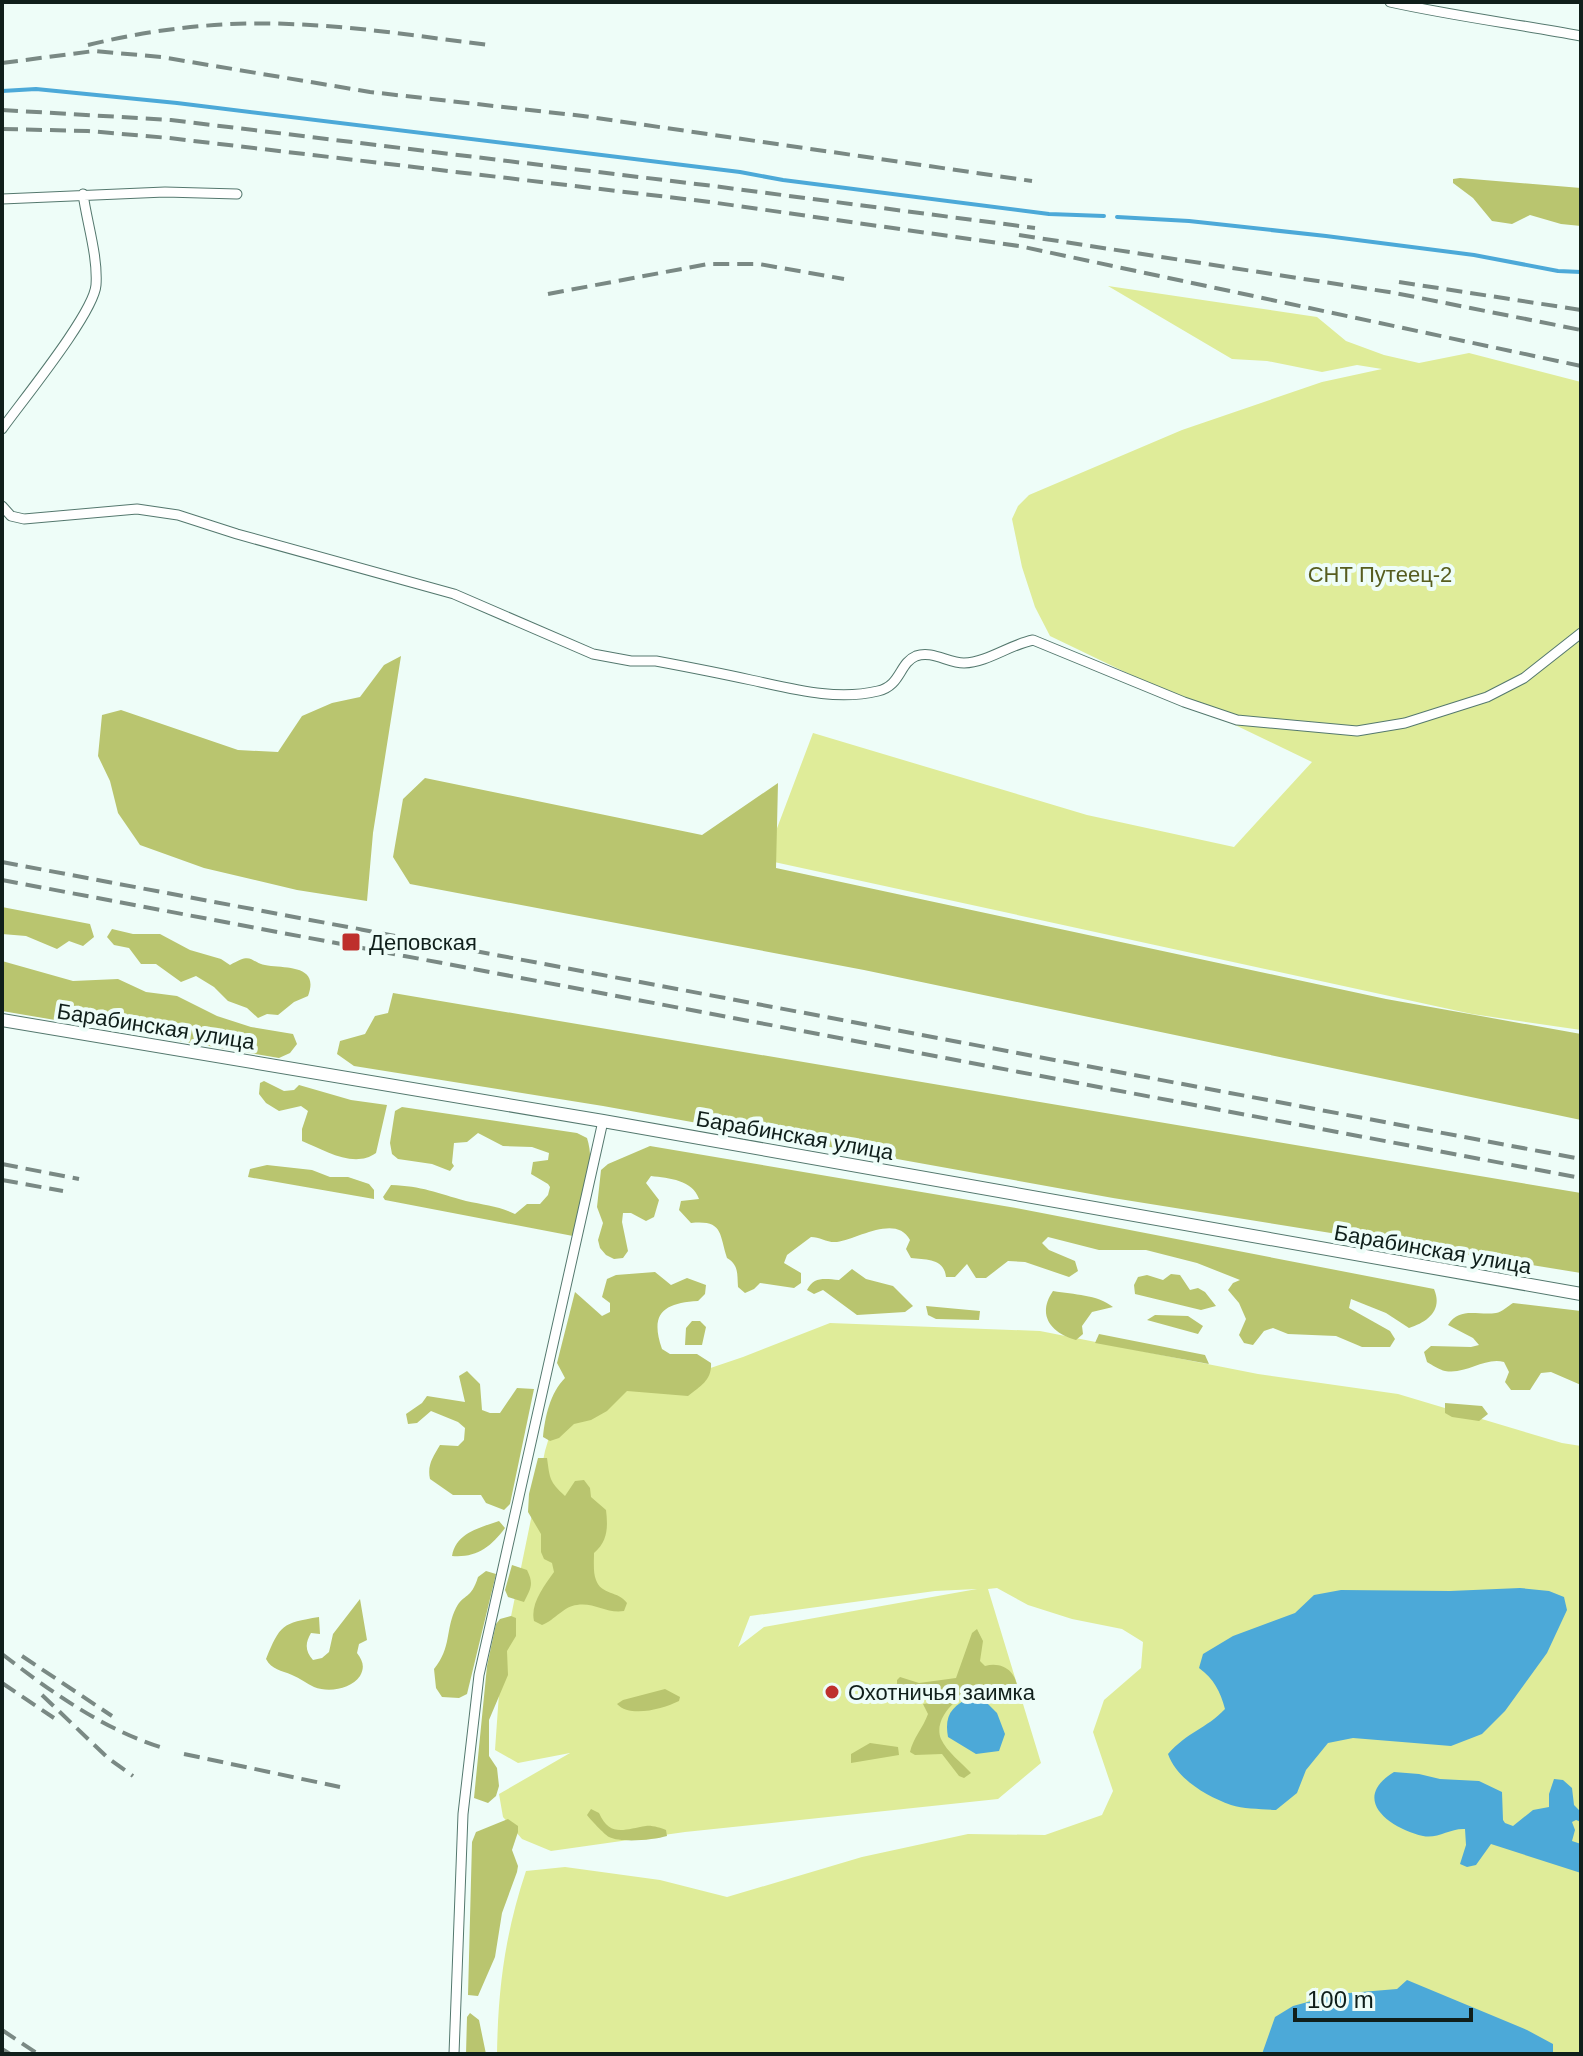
<svg xmlns="http://www.w3.org/2000/svg" width="1583" height="2056" font-family="Helvetica,sans-serif">
	<style>
		.green { fill: #dfec99; fill-rule: evenodd }
		.forest { fill: #b9c56f }
		.water { fill: #4ca9d8 }
		.lines { fill: none; stroke-linecap: round; stroke-linejoin: round }
		.stream { stroke: #4ca9d8; stroke-width: 4 }
		.minor-casing { stroke: #54786e; stroke-width: 11 }
		.secondary-casing { stroke: #54786e; stroke-width: 14 }
		.minor { stroke: #fff; stroke-width: 9 }
		.secondary { stroke: #fff; stroke-width: 12 }
		.rail { stroke: #7a8984; stroke-width: 4; stroke-dasharray: 16 8; stroke-linecap: butt }
		.poi-dot { fill: #be302c; stroke: #eefdf8; stroke-width: 3 }
		.labels { text-anchor: middle; stroke-width: 8; stroke-linejoin: round; paint-order: stroke }
		.park-label { font-size: 22px; fill: #565d1f; stroke: #eefdf8 }
		.poi-label { font-size: 22px; fill: #101f1b; stroke: #eefdf8; text-anchor: start }
		.street-label { font-size: 22px; fill: #101f1b; stroke: #eefdf8 }
	</style>
	<rect width="100%" height="100%" fill="#eefdf8"/>
	<path class="green" d="M1108 286 1317 317 1346 341 1384 355 1419 363 1469 353 1581 382V1030L1472 1014 765 860 813 733 1087 815 1234 847 1312 762 1050 636 1035 607 1022 567 1012 519 1018 506 1029 495 1182 430 1322 382 1382 369 1357 365 1322 372 1267 361 1232 359Z
		M830 1323 1040 1331 1258 1374 1398 1394 1562 1443 1581 1446V2054H497C498 1988 505 1934 526 1871L565 1867 660 1880 727 1897 862 1857 968 1834 1045 1835 1102 1815 1113 1791 1093 1732 1104 1700 1141 1668 1143 1642 1122 1629 1072 1619 1028 1605 997 1588 988 1589 1041 1763 998 1799 685 1832 551 1851 522 1839 503 1817 499 1794 570 1753 518 1763 495 1750 501 1665 545 1451 558 1407 594 1382 675 1380 743 1357ZM977 1589 764 1627 738 1647 750 1616 935 1591Z"/>
	<path class="forest" d="M1460 178 1581 188V226L1561 224 1530 215 1512 224 1492 221 1473 198 1453 183V179Z
		M401 656 373 833 367 901 297 890 204 868 140 845 118 813 110 781 98 756 102 715 121 710 238 750 278 752 302 716 332 703 360 697 384 665Z
		M425 778 702 835 778 783 776 868 1386 999 1581 1034V1120L864 970 410 884 393 857 403 799Z
		M2 907 90 924 94 937 83 946 69 941 57 949 26 936 2 934Z
		M112 929 133 934H160L190 950 221 959 230 965C255 950 248 964 271 966 291 968 319 967 308 996L294 1002 278 1015 267 1014 258 1018 247 1008 228 1001 214 987 196 976 181 982 156 964H141L129 948 114 945 107 937Z
		M2 961 73 981 118 979 146 992 177 996 217 1016 251 1027 293 1034 297 1044 290 1053 279 1058 2 1011Z
		M393 993 1581 1193V1273L1113 1198 603 1106 354 1066 337 1054 340 1041 365 1034 375 1016 388 1013Z
		M264 1081 284 1091 294 1090 299 1085 351 1100 387 1105 376 1153C354 1169 324 1150 302 1141V1129L308 1111 301 1106 279 1111 266 1103 259 1094 260 1083Z
		M402 1107 577 1133 587 1138C597 1168 581 1207 573 1236L385 1200 383 1197 391 1185C422 1186 437 1193 466 1201 484 1205 499 1206 515 1214L527 1204H540L548 1195 550 1187 548 1184 531 1174 533 1162 548 1160 549 1153 532 1147 503 1146 478 1133 467 1142 454 1143 452 1163 454 1166 450 1171 432 1164 398 1159 392 1154 390 1143 395 1111Z
		M650 1146 1016 1208 1434 1289C1443 1310 1428 1322 1409 1328L1386 1313 1351 1299 1349 1308 1390 1331 1395 1339 1390 1347H1362L1336 1336 1288 1334 1273 1328 1264 1331 1253 1345 1244 1343 1239 1335 1246 1319 1239 1303 1228 1290 1233 1283 1240 1280 1197 1263 1146 1250H1099L1048 1237 1042 1243 1049 1250 1075 1261 1078 1271 1069 1277 1025 1262 1008 1261 986 1278H976L967 1264 955 1277H946C944 1258 926 1260 911 1258L906 1249 910 1240C896 1214 858 1239 837 1242 827 1243 820 1237 811 1237L787 1255 784 1263 801 1273V1283L794 1288 760 1283 754 1289 745 1293 738 1287C737 1274 739 1265 727 1258 719 1233 723 1220 691 1223L679 1210 681 1201 699 1199C693 1180 669 1178 651 1176L646 1183 659 1200 654 1217 646 1221 631 1213H623L622 1222 628 1251 623 1258 614 1259 606 1255 600 1248 598 1240 603 1223 597 1207 601 1170 608 1164Z
		M267 1165 312 1170 330 1177H348L369 1184 374 1190V1199L248 1177 250 1169Z
		M852 1269 866 1279 893 1286 913 1306 905 1312 857 1315 823 1290 814 1294 807 1290C814 1276 825 1279 839 1280Z
		M655 1272 671 1285 687 1278 706 1285 705 1294 698 1301C665 1303 649 1312 662 1349L670 1354H697L711 1363C712 1380 701 1386 688 1396L627 1391 607 1411 591 1420 574 1424 559 1438 550 1441 543 1437C545 1417 550 1393 565 1378L557 1363 575 1292 602 1316 610 1312V1303L602 1297 607 1279 616 1275Z
		M1171 1274 1180 1275 1190 1290 1198 1288 1205 1292 1216 1306 1201 1310 1135 1294 1134 1285 1138 1277 1147 1275 1163 1280Z
		M1053 1291C1075 1295 1096 1294 1113 1307L1092 1312 1082 1326 1083 1334 1076 1340C1052 1333 1036 1316 1053 1291Z
		M1513 1303 1581 1311V1385L1551 1372 1541 1373 1530 1390H1511L1505 1382 1509 1372 1504 1362C1484 1357 1466 1375 1445 1371 1440 1370 1432 1365 1427 1362L1424 1352 1431 1346 1471 1347 1479 1345 1473 1338 1448 1325C1460 1306 1478 1316 1496 1313 1502 1312 1508 1306 1513 1303Z
		M926 1306 980 1311 979 1320 936 1319 928 1315Z
		M1155 1315 1188 1316 1203 1326 1198 1334 1147 1320Z
		M692 1321H700L706 1327 702 1345H685L686 1328Z
		M1099 1334 1205 1355 1209 1364 1095 1343Z
		M467 1371 480 1384 482 1410 490 1413H500L517 1388 534 1389 510 1504 504 1510 486 1503 481 1495H453L430 1479C427 1465 433 1457 440 1445L458 1446 464 1440 465 1428 458 1422 431 1411 417 1423 408 1424 406 1414 422 1403 427 1396 465 1402 459 1376Z
		M1445 1403 1482 1406 1488 1414 1479 1421 1452 1417 1445 1413Z
		M538 1458H547C550 1479 549 1481 565 1496L575 1481 584 1480 590 1488 591 1497 606 1510C608 1527 608 1541 594 1553 594 1561 593 1573 596 1580 601 1595 619 1591 627 1603L624 1611C607 1614 594 1602 577 1605 564 1606 555 1620 542 1625L534 1621C530 1604 544 1586 554 1572L552 1563 544 1559 541 1552V1534L528 1512 529 1494Z
		M499 1521 505 1528C491 1547 476 1558 452 1556 456 1533 479 1528 499 1521Z
		M512 1565 527 1570C534 1584 531 1588 524 1602L508 1597 505 1590Z
		M486 1571 496 1574 467 1694 459 1698 442 1697 436 1688 434 1669C452 1647 445 1630 456 1608 464 1593 471 1600 478 1577Z
		M360 1599 367 1640 359 1644 357 1653C363 1661 365 1667 360 1676 351 1689 329 1693 314 1687 307 1684 300 1678 292 1675 281 1670 272 1670 266 1659 280 1625 282 1623 319 1617L320 1634 311 1633C305 1643 305 1651 313 1660L322 1658 329 1652 333 1634Z
		M511 1616 516 1618V1636L507 1651 508 1675 489 1720V1756L497 1768 499 1786 496 1796 488 1803 474 1798 487 1666 496 1624 500 1619Z
		M977 1629 983 1641 980 1661 985 1666C1007 1660 1022 1678 1016 1699 1008 1696 1000 1690 992 1689 968 1684 931 1715 941 1739 947 1752 962 1763 971 1773L964 1778 959 1776 942 1754 915 1755 910 1752C913 1738 923 1728 928 1714L923 1704 931 1703 935 1697 931 1693 923 1696 897 1684V1680L900 1677 919 1683 956 1678 972 1633Z
		M665 1689 680 1697 679 1701C663 1709 630 1718 617 1704L623 1700Z
		M870 1743 898 1747 899 1755 851 1763V1754Z
		M591 1809 599 1813C610 1838 625 1829 646 1826 651 1825 661 1828 666 1830L667 1836C654 1840 621 1843 609 1837 605 1835 589 1818 587 1815Z
		M508 1819 518 1826V1832L512 1850 518 1866 517 1872 502 1913 495 1957 478 1996 468 1995 472 1842 476 1832Z
		M470 2013 479 2020 486 2054H466L467 2017Z"/>
	<path class="water" d="M1520 1588 1549 1591 1564 1597 1567 1610 1547 1653 1505 1711 1482 1734 1451 1746 1353 1738 1328 1743 1306 1770 1297 1793 1276 1810C1261 1809 1244 1809 1231 1805 1206 1796 1177 1779 1168 1754 1187 1732 1206 1729 1225 1709 1220 1691 1214 1679 1199 1668L1203 1654 1233 1636 1295 1613 1314 1595 1341 1590 1450 1591Z
		M971 1697 983 1699 997 1713 1005 1734 999 1751 976 1754 948 1737C944 1715 952 1706 971 1697Z
		M1394 1772 1419 1774 1440 1779 1479 1781 1502 1792 1503 1820 1505 1823 1513 1826 1533 1810 1549 1807V1794L1554 1779 1563 1780 1572 1788 1574 1805 1581 1812V1822L1576 1820 1572 1822 1575 1830 1572 1841 1581 1844V1873L1491 1844 1476 1865 1467 1867 1460 1864 1466 1845 1465 1829C1450 1828 1438 1839 1423 1836 1389 1828 1350 1799 1394 1772Z
		M1407 1980 1527 2030 1553 2044V2054H1262L1275 2017 1293 2006 1337 1994 1397 1989Z"/>
	<g class="lines">
		<path class="stream" d="M2 91 36 89 177 103 740 172 783 180 1049 214 1104 216
			M1117 217 1189 221 1326 236 1474 255 1558 271 1581 272"/>
		<g class="minor-casing">
			<path id="minor" d="M1390 2C1453 16 1517 24 1581 36
				M2 199 165 192 237 194
				M2 429C22 401 94 313 96 285 98 256 87 223 83 194
				M2 506 11 516 24 519 137 509 178 515 237 534 454 594 593 654 631 661H656C688 667 719 673 751 680 793 689 836 701 878 691 901 686 899 663 916 656 932 650 948 663 964 663 988 662 1009 645 1033 640L1184 702 1237 720 1357 731 1405 723 1487 697 1524 678 1581 633
				M454 2054 463 1814 479 1675 603 1121"/>
		</g>
		<g class="secondary-casing">
			<path id="secondary" d="M2 1020 603 1121 1581 1294"/>
		</g>
		<use href="#minor" class="minor"/>
		<use href="#secondary" class="secondary"/>
		<path class="rail" d="M88 45C153 29 222 21 289 24 356 26 423 37 489 45
			M2 63 94 51 161 57 370 92 583 116 1032 181
			M2 110 171 120 713 186 1035 228
			M2 129 88 131 169 138 710 202 1019 246 1581 366
			M1019 235 1395 293 1581 330
			M1399 282 1581 310
			M548 294 708 264H759L844 279
			M2 862 1581 1159
			M2 880 1581 1178
			M2 1164 79 1179
			M2 1180 63 1191
			M2 1654C50 1691 101 1728 160 1747
			M22 1656 112 1716
			M2 1683 54 1718
			M42 1695 108 1758 133 1776
			M184 1754 340 1787
			M2 2030 38 2054
			M2 2049 10 2054"/>
	</g>
	<g class="poi-dot">
		<rect x="341" y="932" width="20" height="20" rx="4"/>
		<circle cx="832" cy="1692" r="8"/>
	</g>
	<g class="labels">
		<g class="park-label">
			<text x="1380" y="582">СНТ Путеец-2</text>
		</g>
		<g class="poi-label">
			<text x="369" y="950">Деповская</text>
			<text x="848" y="1700">Охотничья заимка</text>
		</g>
		<g class="street-label">
			<text transform="translate(156 1026) rotate(9)" y="8">Барабинская улица</text>
			<text transform="translate(795 1135) rotate(10)" y="8">Барабинская улица</text>
			<text transform="translate(1433 1249) rotate(10)" y="8">Барабинская улица</text>
		</g>
	</g>
	<rect width="1583" height="2056" fill="none" stroke="#101f1b" stroke-width="8"/>
	<path d="M1295 2008v12h176v-12" fill="none" stroke="#101f1b" stroke-width="4"/>
	<text x="1307" y="2008" font-size="24" fill="#101f1b" stroke="#eefdf8" stroke-width="6" paint-order="stroke">100 m</text>
</svg>
